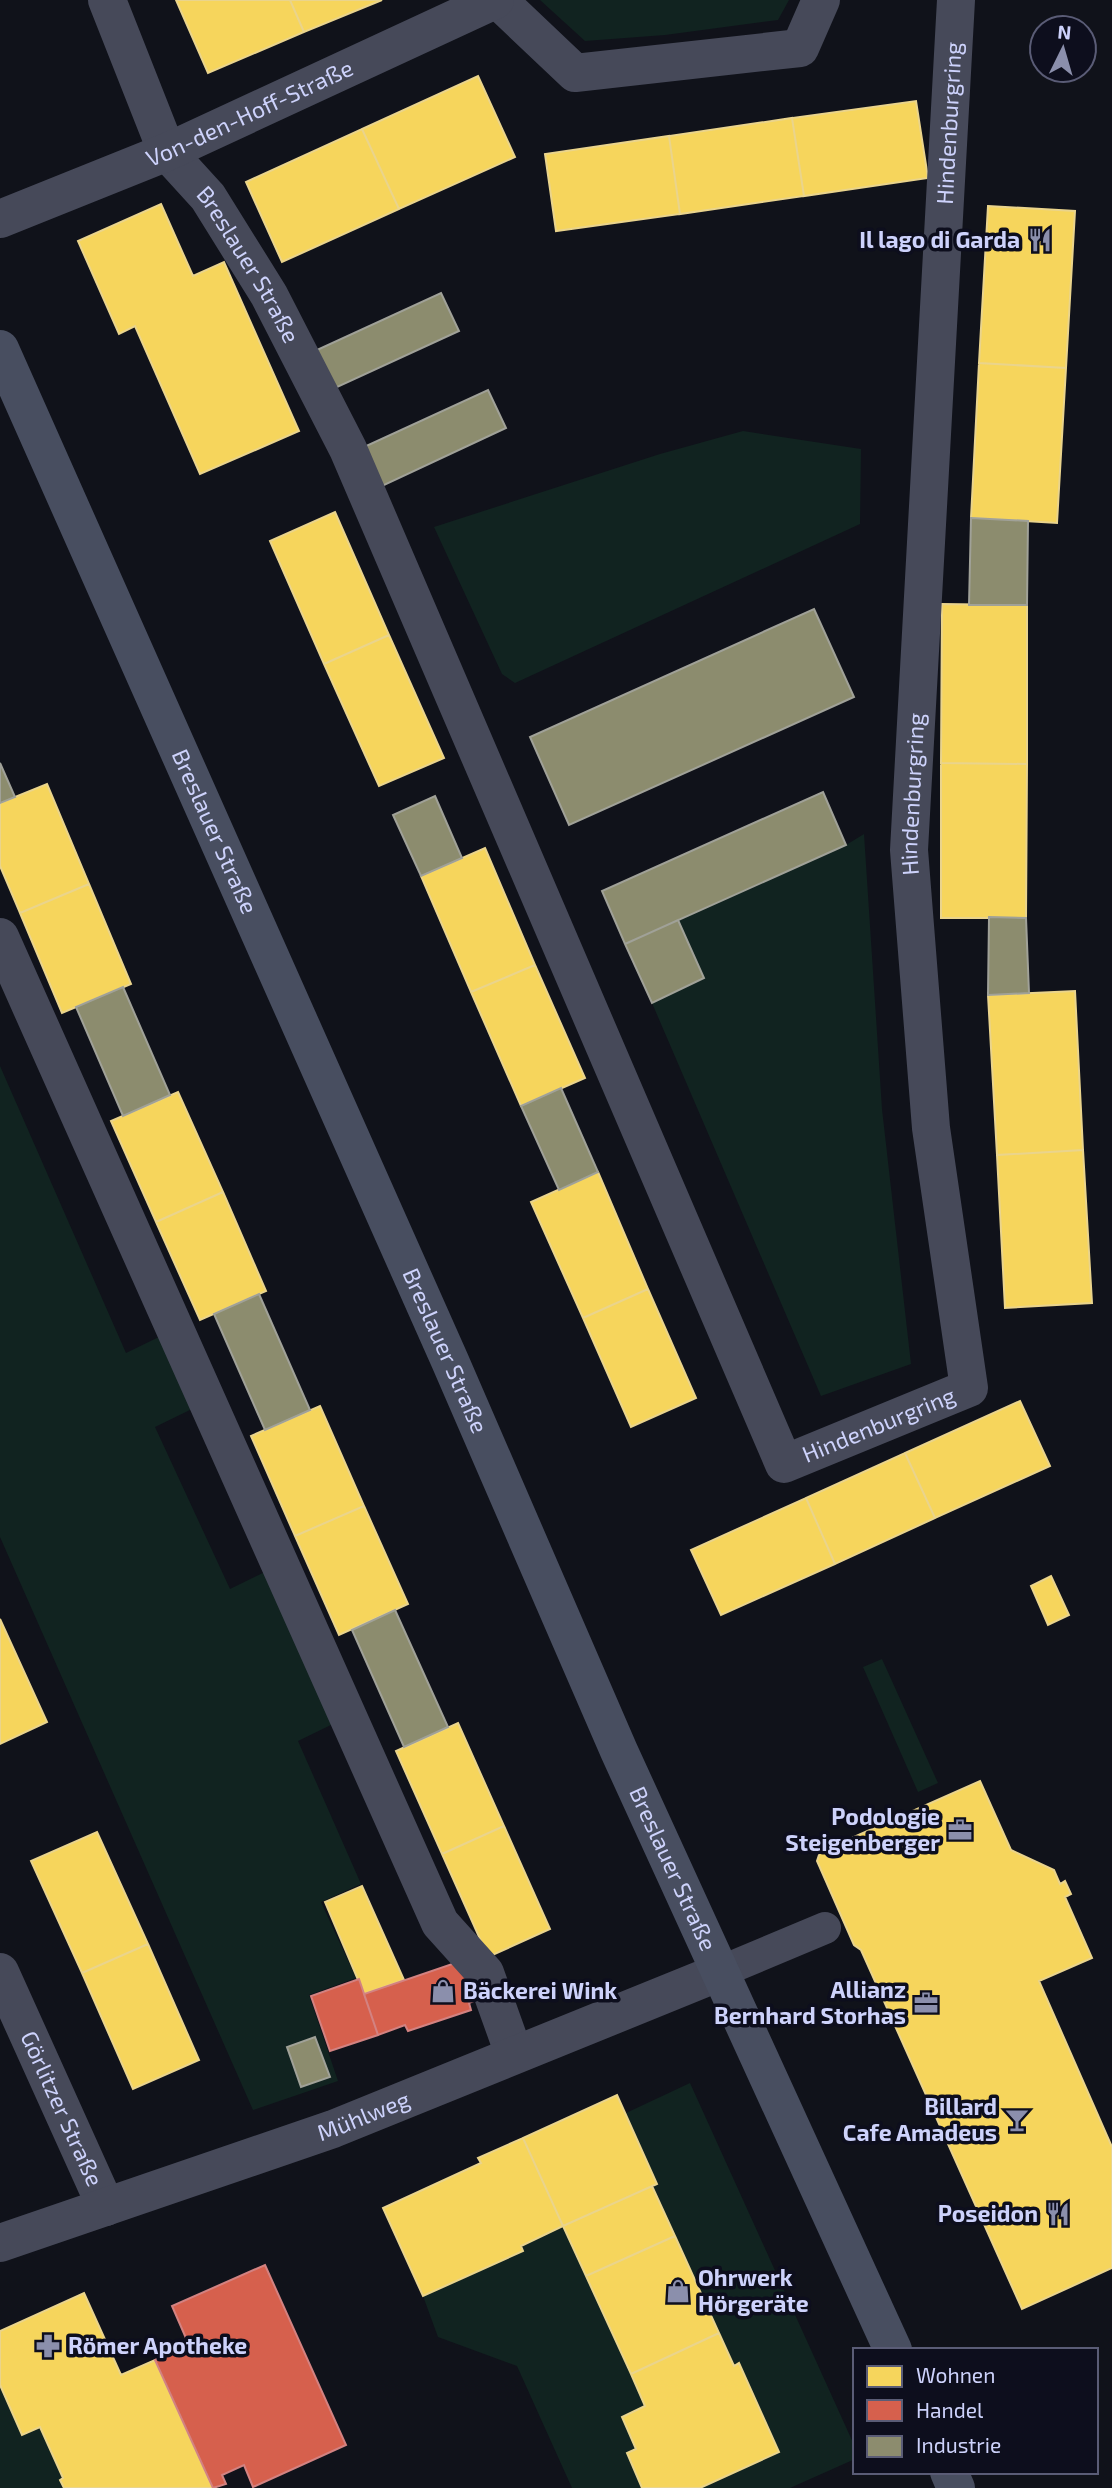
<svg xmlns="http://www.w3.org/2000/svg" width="1112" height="2488" font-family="'Exo 2',sans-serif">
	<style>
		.green { fill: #112320 }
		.homes { fill: #f6d55c; stroke: #ead48c; stroke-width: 2 }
		.shops { fill: #d6604d; stroke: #d38281; stroke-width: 2 }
		.industry { fill: #8c8c6e; stroke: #a0a198; stroke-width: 2 }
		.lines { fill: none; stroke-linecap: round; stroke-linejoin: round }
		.service { stroke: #464959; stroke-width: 32 }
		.minor { stroke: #464959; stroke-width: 38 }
		.secondary { stroke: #484e60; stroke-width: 38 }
		.labels { text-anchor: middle; stroke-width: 7; stroke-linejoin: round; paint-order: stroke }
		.street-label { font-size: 23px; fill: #cdd2fb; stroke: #0d0e1d }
		.poi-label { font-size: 23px; font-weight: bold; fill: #cdd2fb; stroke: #0d0e1d; text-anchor: end }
	</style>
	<rect width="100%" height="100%" fill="#10121a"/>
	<path class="green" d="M540 0H789L778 20 665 35 585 41Z
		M743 431 861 449 860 524 515 683 502 674 434 527 660 454Z
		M864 834 882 1109 911 1364 821 1396 652 1003 704 978 678 920 846 845Z
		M0 1066 126 1353 161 1336 194 1408 155 1427 230 1589 269 1570 337 1722 298 1741 361 1884 321 1902 356 1978 309 1995 338 2081 253 2110 0 1537Z
		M882 1659 938 1783 918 1792 863 1667Z
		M690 2083 855 2447V2459L790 2488H700L779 2452 739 2363 734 2366 652 2186 657 2183 626 2113Z
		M563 2226 645 2406 622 2417 636 2449 642 2488H572L517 2366 438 2337 423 2296 522 2251 521 2246Z
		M0 2385 22 2434 40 2427 63 2478 60 2480 64 2488H0Z"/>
	<path class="homes" d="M176 0H290L304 32 208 73Z
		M290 0H382L304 32Z
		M478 76 515 157 399 209 362 129Z
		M916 101 928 178 804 196 792 118Z
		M792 118 804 196 680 214 669 136Z
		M362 129 399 209 282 262 246 182Z
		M669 136 680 214 556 231 545 154Z
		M161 204 193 276 224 262 299 431 200 474 135 326 119 334 78 241Z
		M988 206 1075 211 1066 368 979 363Z
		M979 363 1066 368 1057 523 971 518Z
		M335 512 389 635 324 664 270 541Z
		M942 604 1027 605V764L941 763Z
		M389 635 444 758 379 786 324 664Z
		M941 763 1027 764 1026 918H941Z
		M47 784 89 884 20 913 0 866V803Z
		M485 848 535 965 471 992 421 876Z
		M89 884 131 984 62 1013 20 913Z
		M535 965 585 1078 521 1106 471 992Z
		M1075 991 1083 1150 997 1155 988 995Z
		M178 1092 223 1192 156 1222 111 1121Z
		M1083 1150 1092 1303 1005 1308 997 1155Z
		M598 1172 648 1289 583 1318 531 1202Z
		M223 1192 266 1291 200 1320 156 1222Z
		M648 1289 696 1398 631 1427 583 1318Z
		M1020 1401 1050 1466 935 1518 905 1453Z
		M320 1406 364 1506 295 1536 251 1436Z
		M905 1453 935 1518 835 1564 806 1498Z
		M806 1498 835 1564 721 1615 691 1550Z
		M364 1506 408 1604 339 1635 295 1536Z
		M1051 1576 1069 1615 1048 1625 1031 1586Z
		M0 1619 47 1722 0 1744Z
		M458 1723 504 1826 442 1854 396 1751Z
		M980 1781 1011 1850 1054 1870 1060 1884 1065 1881 1071 1894 1065 1897 1092 1958 1039 1981 1112 2147V2268L1022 2309 861 1950 854 1945 817 1861 820 1852Z
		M504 1826 550 1929 488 1957 442 1854Z
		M97 1832 148 1944 82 1973 31 1861Z
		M362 1886 404 1980 364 1994 325 1902Z
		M148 1944 199 2060 133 2089 82 1973Z
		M617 2095 657 2184 563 2226 523 2138Z
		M523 2138 563 2226 521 2246 523 2251 423 2296 383 2208 481 2163 478 2158Z
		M652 2186 675 2236 586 2276 563 2226Z
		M675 2236 719 2333 631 2374 586 2276Z
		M84 2293 121 2375 155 2360 213 2488H64L60 2480 63 2478 40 2427 22 2435 0 2385V2331Z
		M719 2333 734 2366 739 2363 779 2452 700 2488H642L627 2453 636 2449 622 2417 645 2406 631 2374Z"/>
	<path class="shops" d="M461 1961 474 2001 469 2003 471 2010 408 2031 405 2025 378 2035 364 1994Z
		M359 1979 378 2035 330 2051 311 1996Z
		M265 2265 346 2445 253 2487 244 2465 222 2475 226 2484 213 2488 155 2360 189 2345 172 2306Z"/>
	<path class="industry" d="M441 293 459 331 335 388 317 350Z
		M488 390 506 428 382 486 364 447Z
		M971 518 1028 521 1027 605H969Z
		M814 609 854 697 569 825 530 737Z
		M0 763 15 797 0 803Z
		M823 792 846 845 625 944 602 891Z
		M435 796 462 858 421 876 393 815Z
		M989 917 1026 918 1029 993 988 995Z
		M678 920 704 978 652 1003 625 944Z
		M123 987 170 1095 123 1116 76 1007Z
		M561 1088 598 1172 559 1190 521 1106Z
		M259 1294 310 1410 265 1430 214 1314Z
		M395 1610 448 1727 404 1747 352 1630Z
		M315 2037 330 2077 301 2087 287 2047Z"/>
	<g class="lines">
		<path class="service" d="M720 1972 825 1928"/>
		<g class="minor">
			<path id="s1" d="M107 0 167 152 208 197 269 295 348 449 784 1464 969 1388 931 1128 909 850 956 0"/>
			<path d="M498 0 575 73 800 48 821 0"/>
			<path id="s2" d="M0 219 167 152 495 0"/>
			<path d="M0 937 440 1923 485 1973 514 2054"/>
			<path id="s3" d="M0 1972 106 2207"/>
			<path id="s4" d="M0 2243 333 2129 720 1972"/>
		</g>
		<g class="secondary">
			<path id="s5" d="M0 349 450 1361 619 1751 893 2350"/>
			<path d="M949 2472 956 2488"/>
		</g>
	</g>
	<defs>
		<g id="restaurant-bare" transform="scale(1.89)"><path d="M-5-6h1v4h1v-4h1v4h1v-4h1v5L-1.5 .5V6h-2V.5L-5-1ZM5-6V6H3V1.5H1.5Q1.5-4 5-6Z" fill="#8b8fac" stroke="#0d0e1d" stroke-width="2.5" paint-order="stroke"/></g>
		<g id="office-bare" transform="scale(1.89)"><path d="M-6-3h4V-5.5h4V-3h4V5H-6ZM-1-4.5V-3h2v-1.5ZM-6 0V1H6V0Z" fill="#8b8fac" stroke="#0d0e1d" stroke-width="2.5" paint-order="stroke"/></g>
		<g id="shop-bare" transform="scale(1.89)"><path d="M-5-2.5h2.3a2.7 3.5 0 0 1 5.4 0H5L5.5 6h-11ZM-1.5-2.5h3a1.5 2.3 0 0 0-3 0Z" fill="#8b8fac" stroke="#0d0e1d" stroke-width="2.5" paint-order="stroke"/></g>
		<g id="bar-bare" transform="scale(1.89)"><path d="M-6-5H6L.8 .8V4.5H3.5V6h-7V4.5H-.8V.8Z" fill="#8b8fac" stroke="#0d0e1d" stroke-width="2.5" paint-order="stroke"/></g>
		<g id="pharmacy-bare" transform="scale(1.89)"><path d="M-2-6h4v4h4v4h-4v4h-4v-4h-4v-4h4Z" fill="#8b8fac" stroke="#0d0e1d" stroke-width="2.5" paint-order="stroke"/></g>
	</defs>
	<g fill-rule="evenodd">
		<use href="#restaurant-bare" x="1040" y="240"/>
		<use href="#office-bare" x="960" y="1830"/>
		<use href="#shop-bare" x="443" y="1991"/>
		<use href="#office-bare" x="926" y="2003"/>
		<use href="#bar-bare" x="1017" y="2120"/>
		<use href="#restaurant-bare" x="1058" y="2214"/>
		<use href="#shop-bare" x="678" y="2291"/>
		<use href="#pharmacy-bare" x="48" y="2346"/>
	</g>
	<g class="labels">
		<g class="street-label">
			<text dy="8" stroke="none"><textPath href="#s2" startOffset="271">Von-den-Hoff-Straße</textPath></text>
			<text dy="8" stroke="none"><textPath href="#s1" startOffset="3087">Hindenburgring</textPath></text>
			<text dy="8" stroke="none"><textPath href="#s1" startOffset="303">Breslauer Straße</textPath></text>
			<text dy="8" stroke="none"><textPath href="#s1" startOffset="2415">Hindenburgring</textPath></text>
			<text dy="8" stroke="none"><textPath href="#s5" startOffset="528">Breslauer Straße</textPath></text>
			<text dy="8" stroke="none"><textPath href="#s5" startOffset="1096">Breslauer Straße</textPath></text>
			<text dy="8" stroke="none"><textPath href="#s1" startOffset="1720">Hindenburgring</textPath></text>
			<text dy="8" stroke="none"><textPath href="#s5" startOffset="1662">Breslauer Straße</textPath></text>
			<text dy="8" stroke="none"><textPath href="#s3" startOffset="150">Görlitzer Straße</textPath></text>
			<text dy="8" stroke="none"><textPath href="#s4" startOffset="385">Mühlweg</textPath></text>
		</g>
		<g class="poi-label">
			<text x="1020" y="248">Il lago di Garda</text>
			<text x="940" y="1825">Podologie<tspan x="940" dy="26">Steigenberger</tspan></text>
			<text x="906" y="1998">Allianz<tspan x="906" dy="26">Bernhard Storhas</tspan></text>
			<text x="463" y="1999" text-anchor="start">Bäckerei Wink</text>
			<text x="997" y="2115">Billard<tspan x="997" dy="26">Cafe Amadeus</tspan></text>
			<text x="1038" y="2222">Poseidon</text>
			<text x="698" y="2286" text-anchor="start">Ohrwerk<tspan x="698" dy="26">Hörgeräte</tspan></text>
			<text x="68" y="2354" text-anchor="start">Römer Apotheke</text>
		</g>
	</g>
	<rect x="853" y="2348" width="245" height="126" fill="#0d0e1d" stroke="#5a5c76" stroke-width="2"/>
	<rect x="867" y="2366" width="35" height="21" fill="#f6d55c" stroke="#5a5c76" stroke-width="2"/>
	<text x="916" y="2383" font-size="21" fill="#cdd2fb">Wohnen</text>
	<rect x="867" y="2400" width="35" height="21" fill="#d6604d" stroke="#5a5c76" stroke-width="2"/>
	<text x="916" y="2418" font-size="21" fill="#cdd2fb">Handel</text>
	<rect x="867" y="2436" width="35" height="21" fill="#8c8c6e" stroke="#5a5c76" stroke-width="2"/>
	<text x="916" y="2453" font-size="21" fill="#cdd2fb">Industrie</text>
	<g transform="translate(1063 49) rotate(5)"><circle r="33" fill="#0d0e1d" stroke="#5a5c76" stroke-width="2"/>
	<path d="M0-5L12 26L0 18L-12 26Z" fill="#8b8fac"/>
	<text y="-10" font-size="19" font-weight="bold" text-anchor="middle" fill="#cdd2fb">N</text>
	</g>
</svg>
